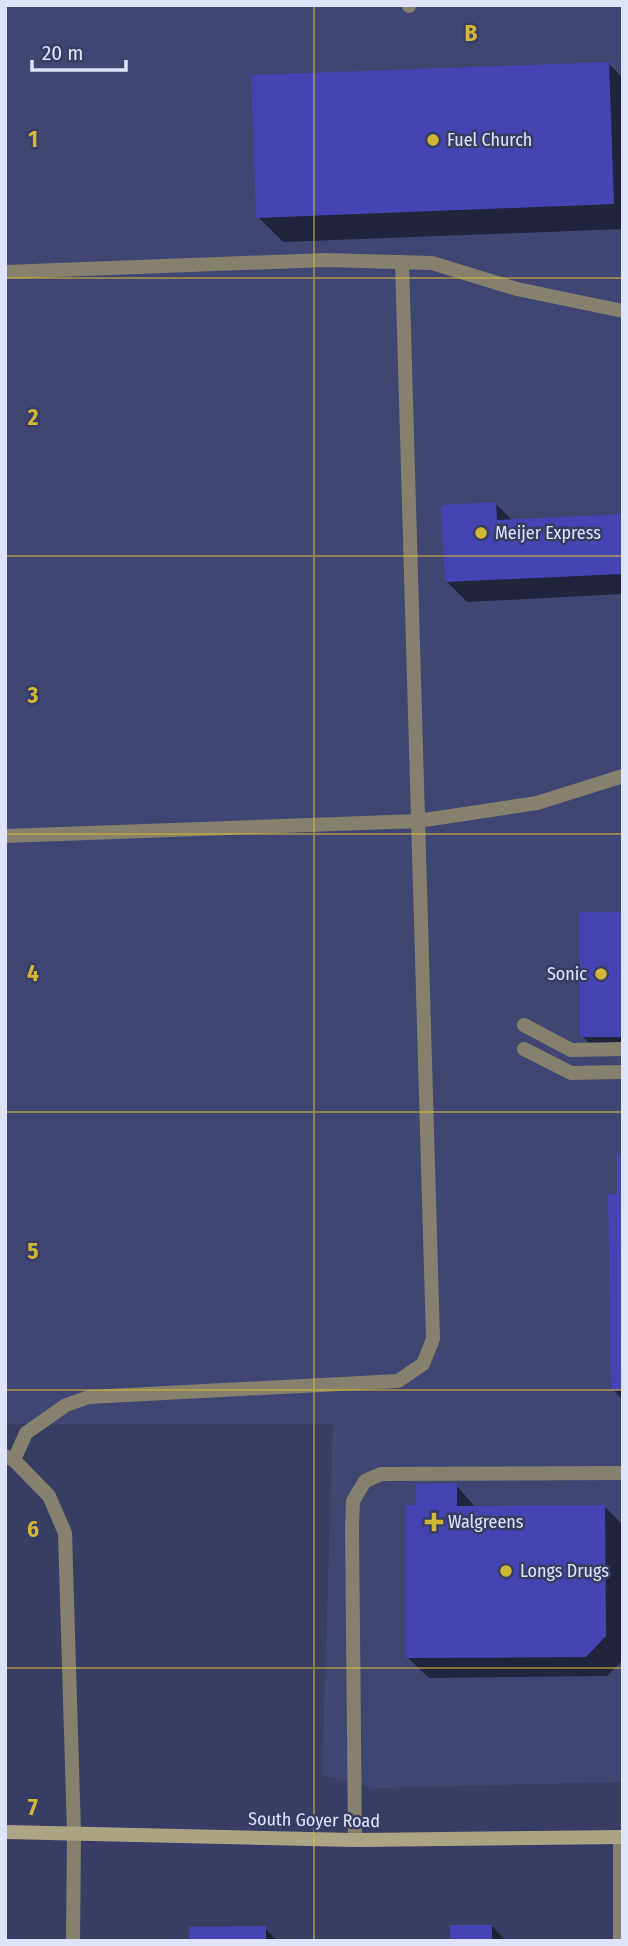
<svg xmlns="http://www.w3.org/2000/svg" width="628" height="1946" font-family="'Fira Sans Condensed',sans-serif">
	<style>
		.built { fill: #404572 }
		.shadow { fill: #0007 }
		.building { fill: #4544b2 }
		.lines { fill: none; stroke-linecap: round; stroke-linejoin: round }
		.lane { stroke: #85816e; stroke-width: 14 }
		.street { stroke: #85816e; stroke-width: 14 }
		.secondary { stroke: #aba586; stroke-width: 14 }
		.grid { fill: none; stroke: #d1b736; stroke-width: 2; stroke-opacity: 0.55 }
		.poi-dot { fill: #d1b736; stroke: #393d63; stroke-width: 2.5 }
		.labels { text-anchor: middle; stroke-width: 5; stroke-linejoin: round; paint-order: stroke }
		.poi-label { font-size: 18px; fill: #dfe3fa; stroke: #393d63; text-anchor: start }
		.street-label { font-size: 18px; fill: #dfe3fa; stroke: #393d63 }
		.grid-label { font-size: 23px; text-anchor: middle; font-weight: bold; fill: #d1b736; stroke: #393d63; stroke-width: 5; stroke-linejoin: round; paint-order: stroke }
	</style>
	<rect width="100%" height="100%" fill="#393d63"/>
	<path class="built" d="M5 5H623V1782L374 1788 322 1775 333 1424H5Z"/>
	<path class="shadow" d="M608 63 623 78V229L283 242 258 217Z
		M496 504 513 521 623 516V594L467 602 447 582Z
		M623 914V1056H602L582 1036Z
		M623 1157V1400L613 1390Z
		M456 1485 476 1508 604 1506 623 1525V1660L607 1676 429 1678 408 1658 418 1507Z
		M492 1926 506 1941H452Z
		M265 1928 277 1941H191Z"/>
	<path class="building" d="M609 62 614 204 256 218 251 75Z
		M496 502 497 520 623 514V574L445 582 441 505Z
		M579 912H623V1037H580Z
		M617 1155H623V1390L611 1391 608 1194H617Z
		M457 1483V1506L605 1505 606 1636 586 1657 406 1658 405 1505H416L415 1484Z
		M450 1925H492V1941H450Z
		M266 1926V1941H190L189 1927Z"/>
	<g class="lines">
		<path class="lane" d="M409 5V6
			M5 272 326 260 432 263 517 289 623 311
			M5 836 418 821 537 803 623 776
			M524 1025 571 1050 623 1049
			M524 1049 571 1073 623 1072
			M5 1456 14 1460 49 1496 65 1533 74 1833
			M14 1460 26 1433 66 1405 89 1397 398 1381 423 1364 433 1339 402 262
			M355 1840 352 1527 353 1501 365 1481 381 1474 623 1473
			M620 1941V1837"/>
		<path class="street" d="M73 1941 74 1833"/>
		<path class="secondary" d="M5 1832 355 1840 623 1837"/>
	</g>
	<path class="grid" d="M314 5V1941M5 278H623M5 556H623M5 834H623M5 1112H623M5 1390H623M5 1668H623"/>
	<g class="poi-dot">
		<circle cx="433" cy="140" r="7"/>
		<circle cx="481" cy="533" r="7"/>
		<circle cx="601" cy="974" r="7"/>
		<path d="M430.5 1511.5h7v7h7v7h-7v7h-7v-7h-7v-7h7z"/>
		<circle cx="506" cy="1571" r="7"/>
	</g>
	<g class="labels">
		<g class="poi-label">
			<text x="447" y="146">Fuel Church</text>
			<text x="495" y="539">Meijer Express</text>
			<text x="587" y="980" text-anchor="end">Sonic</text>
			<text x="448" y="1528">Walgreens</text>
			<text x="520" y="1577">Longs Drugs</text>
		</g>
		<g class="street-label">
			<text transform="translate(314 1820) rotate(1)" y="6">South Goyer Road</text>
		</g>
	</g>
	<g class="grid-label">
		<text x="471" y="41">B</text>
		<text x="33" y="147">1</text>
		<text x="33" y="425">2</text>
		<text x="33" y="703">3</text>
		<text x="33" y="981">4</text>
		<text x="33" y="1259">5</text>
		<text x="33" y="1537">6</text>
		<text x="33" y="1815">7</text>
	</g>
	<rect width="628" height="1946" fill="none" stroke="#dfe3fa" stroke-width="14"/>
	<path d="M32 60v10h94v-10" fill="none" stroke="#dfe3fa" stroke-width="3.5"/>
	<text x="42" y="60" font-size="21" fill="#dfe3fa" stroke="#393d63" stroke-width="5" paint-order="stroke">20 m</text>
</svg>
